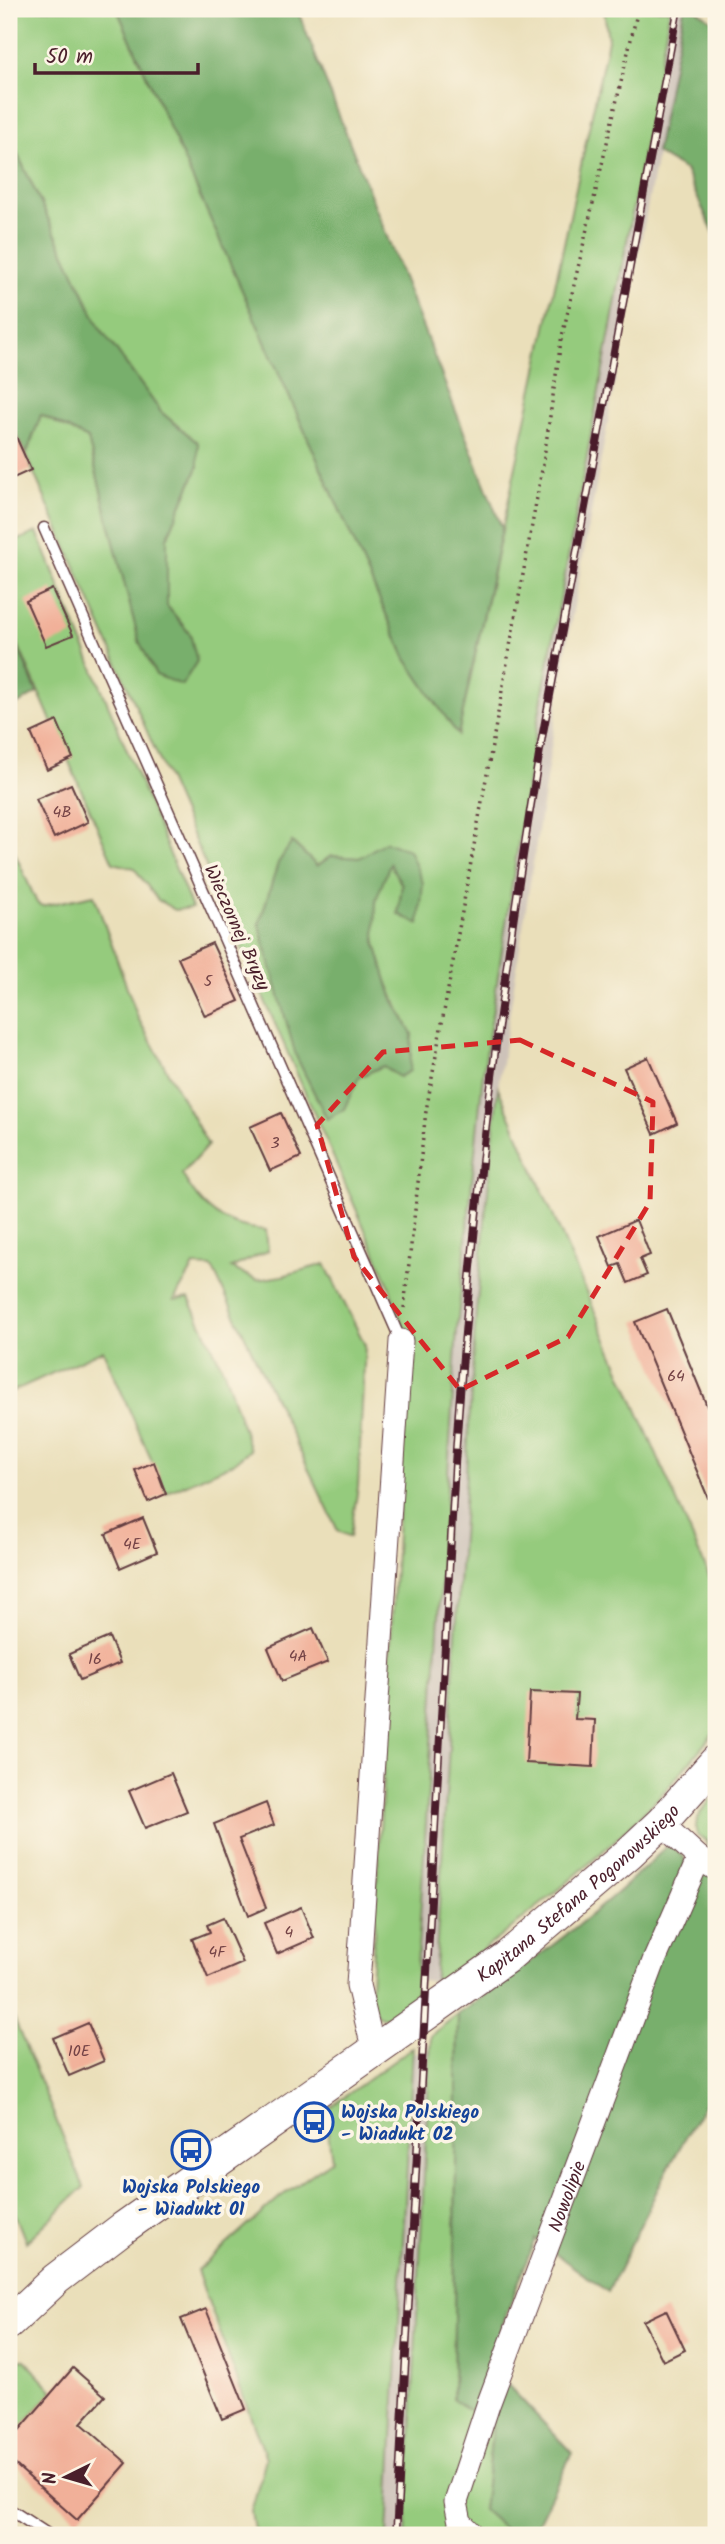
<svg xmlns="http://www.w3.org/2000/svg" width="725" height="2544" font-family="Kalam,sans-serif">
	<style>
		.industrial { fill: #cdc2b9 }
		.green { fill: #95cb7d; stroke: #707554; stroke-width: 2; fill-rule: evenodd }
		.forest { fill: #78af6c; stroke: #61674c; stroke-width: 2 }
		.building { fill: #f1b099 }
		.lines { fill: none; stroke-linecap: round; stroke-linejoin: round }
		.service-casing { stroke: #623c40; stroke-width: 13 }
		.minor-casing { stroke: #623c40; stroke-width: 25 }
		.secondary-casing { stroke: #623c40; stroke-width: 34 }
		.path { stroke: #623c40; stroke-width: 3.5; stroke-dasharray: 2 5; stroke-linecap: butt }
		.service { stroke: #fff; stroke-width: 10 }
		.minor { stroke: #fff; stroke-width: 23 }
		.secondary { stroke: #fff; stroke-width: 32 }
		.rail-casing { stroke: #4a1f2b; stroke-width: 8 }
		.rail { stroke: #fcf5e5; stroke-width: 5; stroke-dasharray: 16; stroke-linecap: butt }
		.marked { fill: none; stroke: #d62828; stroke-width: 5; stroke-dasharray: 14 9; stroke-linejoin: round }
		.labels { text-anchor: middle; stroke-width: 7; stroke-linejoin: round; paint-order: stroke }
		.number-label { font-size: 16px; fill: #744346 }
		.street-label { font-size: 19px; fill: #4a1f2b; stroke: #fcf5e5 }
		.transit-label { font-size: 19px; font-weight: bold; fill: #164399; stroke: #fcf5e5; text-anchor: start }
	</style>
	<rect width="100%" height="100%" fill="#fcf5e5"/>
	<filter id="ink" filterUnits="userSpaceOnUse"><feTurbulence type="fractalNoise" baseFrequency=".0143" numOctaves="2"/><feDisplacementMap in="SourceGraphic" scale="14" xChannelSelector="R" yChannelSelector="G"/><feConvolveMatrix kernelMatrix="1 2 1 2 8 2 1 2 1" color-interpolation-filters="sRGB"/></filter>
	<filter id="wash" filterUnits="userSpaceOnUse"><feTurbulence type="fractalNoise" baseFrequency=".00686" numOctaves="4" result="noise"/><feDisplacementMap in="SourceGraphic" scale="28" xChannelSelector="R" yChannelSelector="G"/><feGaussianBlur stdDeviation="1.57" result="paint"/><feColorMatrix in="noise" values="0 0 0 0 0 0 0 0 0 0 0 0 0 0 0 0 0 1.4 0 .05"/><feComposite in="paint" operator="in"/></filter>
	<g filter="url(#wash)">
		<rect width="100%" height="100%" fill="#eadfba"/>
		<path class="industrial" d="M670 9H684L568 638 498 1088 476 1312 434 1981 420 1980 419 1987H416L457 1329 483 1074 534 741Z
			M428 2045H431L406 2535H388L412 2052 427 2053Z"/>
		<path class="green" d="M9 9H117L406 659 458 735 608 40 604 9H670L534 741 483 1074 457 1329 415 1998C398 2010 380 2033 370 2002L408 1343 388 1282 26 455 41 415 88 439 139 641 190 634 167 606V538L198 467V443L161 412 100 328 9 136ZM292 842 317 866 331 856 359 858 386 842 419 924 398 914 402 885 390 863C386 875 379 887 376 899 366 942 392 997 412 1034L383 1066 359 1077 327 1118 296 1056Z
			M37 532 192 908 175 910 158 900 134 868 113 863 9 624V544Z
			M9 840 37 903 42 906 94 895 138 1018 208 1145 182 1174C202 1210 224 1227 266 1230L268 1251 231 1268 257 1280 282 1276 325 1264 365 1345 358 1487 350 1537 338 1531 212 1267 194 1266 174 1300 189 1298 224 1371 250 1450 232 1464 166 1493 103 1350 9 1393Z
			M498 1088 710 1578 716 1586V1730C698 1752 680 1775 660 1796 592 1867 513 1928 434 1987L476 1312Z
			M716 1794V1846L697 1835C692 1817 705 1807 716 1794Z
			M9 2007 84 2187 26 2242 9 2199Z
			M458 2014 453 2399 493 2425 483 2509 511 2535H406L431 2035Z
			M413 2047 388 2535H255L251 2512 266 2458 197 2271 280 2197 332 2160 325 2111Z
			M19 2359 25 2360 53 2391 9 2442V2364Z"/>
		<path class="forest" d="M117 9H297L502 528 458 735 406 659Z
			M684 9H695L716 23V238L685 170 656 153Z
			M9 136 100 328 161 412 198 443V467L167 538V606L190 634 197 661 182 685 156 675 139 641 88 439 41 415 26 455 9 417Z
			M9 624 37 693 9 709Z
			M292 842 317 866 331 856 359 858 385 842 409 850 423 883 419 924 398 914 402 885 390 864 376 900 375 941 392 997 412 1034 410 1071 399 1077 383 1066 359 1077 344 1109 327 1119 296 1056 259 925 278 863Z
			M706 1840 716 1846V2083L664 2176 608 2292 535 2239 489 2360 503 2380 572 2453 532 2535H511L483 2510 493 2425 453 2400 458 2014C531 1963 603 1910 666 1847L671 1845 685 1859 684 1866 709 1854Z"/>
		<g id="blocks">
			<path class="building" d="M9 421 31 470 9 480Z
				M52 589 73 635 46 646 26 601Z
				M57 721 73 758 47 770 31 733Z
				M71 784 88 822 54 838 36 799Z
				M212 943 239 1001 205 1016 178 958Z
				M648 1057 677 1123 654 1134 624 1068Z
				M281 1113 301 1157 270 1171 250 1127Z
				M636 1220 650 1255 640 1259 647 1275 628 1283 620 1264 612 1267 599 1236Z
				M667 1309 716 1428V1455L710 1457 716 1473V1517L635 1322Z
				M154 1462 166 1494 148 1502 135 1470Z
				M143 1518 157 1552 120 1568 106 1534Z
				M313 1628 328 1662 282 1681 268 1648Z
				M109 1637 120 1663 80 1680 69 1654Z
				M530 1692 577 1694 575 1719 595 1720 593 1767 526 1763Z
				M171 1773 187 1811 145 1828 129 1791Z
				M266 1803 274 1825 239 1839 266 1908 248 1916 214 1824Z
				M301 1907 314 1938 277 1954 264 1923Z
				M223 1918 243 1963 208 1978 192 1939 210 1932 207 1925Z
				M88 2023 104 2061 69 2076 53 2038Z
				M206 2309 246 2409 222 2419 181 2319Z
				M666 2310 685 2350 663 2361 643 2321Z
				M73 2368 105 2396 81 2423 127 2463 77 2520 9 2459V2442Z"/>
		</g>
	</g>
	<g filter="url(#ink)">
		<use href="#blocks" fill-opacity="0" stroke="#623c40" stroke-width="2"/>
		<g class="lines">
			<g class="service-casing">
				<path id="service" d="M44 528 401 1341
					M9 2509 49 2535"/>
			</g>
			<g class="minor-casing">
				<g id="minor">
					<path d="M661 1823 699 1858 716 1869"/>
					<path d="M374 2052 358 1985 401 1341"/>
					<path id="s1" d="M473 2535 460 2522 456 2502 488 2405 654 1961 699 1858"/>
				</g>
			</g>
			<g class="secondary-casing">
				<g id="secondary">
					<path id="s2" d="M9 2323 56 2279 123 2228 507 1957 629 1853 661 1823 716 1761"/>
				</g>
			</g>
			<path class="path" d="M404 1308 426 1111 543 464 561 341 638 9"/>
			<use href="#service" class="service"/>
			<use href="#minor" class="minor"/>
			<use href="#secondary" class="secondary"/>
			<g class="rail-casing">
				<path id="rail" d="M396 2535 455 1464C471 1220 501 979 542 738L678 9"/>
			</g>
			<use href="#rail" class="rail"/>
		</g>
	</g>
	<path class="marked" d="M520 1040 653 1102 650 1202 568 1337 460 1390 354 1257 317 1125 383 1052Z"/>
	<defs>
		<g id="bus-ring" transform="scale(2.0125)"><circle r="9.5" fill="#fcf5e5" stroke="#1a4fb4" stroke-width="1.5"/><path d="M-5-6H5V4H4V6H2V4H-2V6H-4V4H-5ZM-3.5-4V0h7V-4ZM-3.5 1.2v1.5H-2V1.2ZM2 1.2v1.5H3.5V1.2Z" fill="#1a4fb4"/></g>
	</defs>
	<g fill-rule="evenodd">
		<use href="#bus-ring" x="314" y="2122"/>
		<use href="#bus-ring" x="191" y="2150"/>
	</g>
	<g class="labels">
		<g class="number-label">
			<text x="62" y="817">4B</text>
			<text x="208" y="986">5</text>
			<text x="275" y="1148">3</text>
			<text x="676" y="1381">64</text>
			<text x="132" y="1549">4E</text>
			<text x="298" y="1661">4A</text>
			<text x="95" y="1664">16</text>
			<text x="289" y="1937">4</text>
			<text x="217" y="1957">4F</text>
			<text x="79" y="2056">10E</text>
		</g>
		<g class="street-label">
			<text transform="translate(238 927) rotate(66)" y="7">Wieczornej Bryzy</text>
			<text dy="7" stroke="none"><textPath href="#s2" startOffset="714">Kapitana Stefana Pogonowskiego</textPath></text>
			<text dy="7" stroke="none"><textPath href="#s1" startOffset="364">Nowolipie</textPath></text>
		</g>
		<g class="transit-label">
			<text x="341" y="2118">Wojska Polskiego<tspan x="341" dy="22">- Wiadukt 02</tspan></text>
			<text x="191" y="2193" text-anchor="middle">Wojska Polskiego<tspan x="191" dy="22">- Wiadukt 01</tspan></text>
		</g>
	</g>
	<rect width="725" height="2544" fill="none" stroke="#fcf5e5" stroke-width="35"/>
	<g transform="translate(66 2477) rotate(265)" stroke="#fcf5e5" stroke-width="5" paint-order="stroke">
	<path d="M0-5L12 26L0 18L-12 26Z" fill="#4a1f2b"/>
	<text y="-10" font-size="19" font-weight="bold" text-anchor="middle" fill="#4a1f2b">N</text>
	</g>
	<path d="M35 63v10h163v-10" fill="none" stroke="#4a1f2b" stroke-width="3.5"/>
	<text x="46" y="63" font-size="21" fill="#4a1f2b" stroke="#fcf5e5" stroke-width="5" paint-order="stroke">50 m</text>
</svg>
